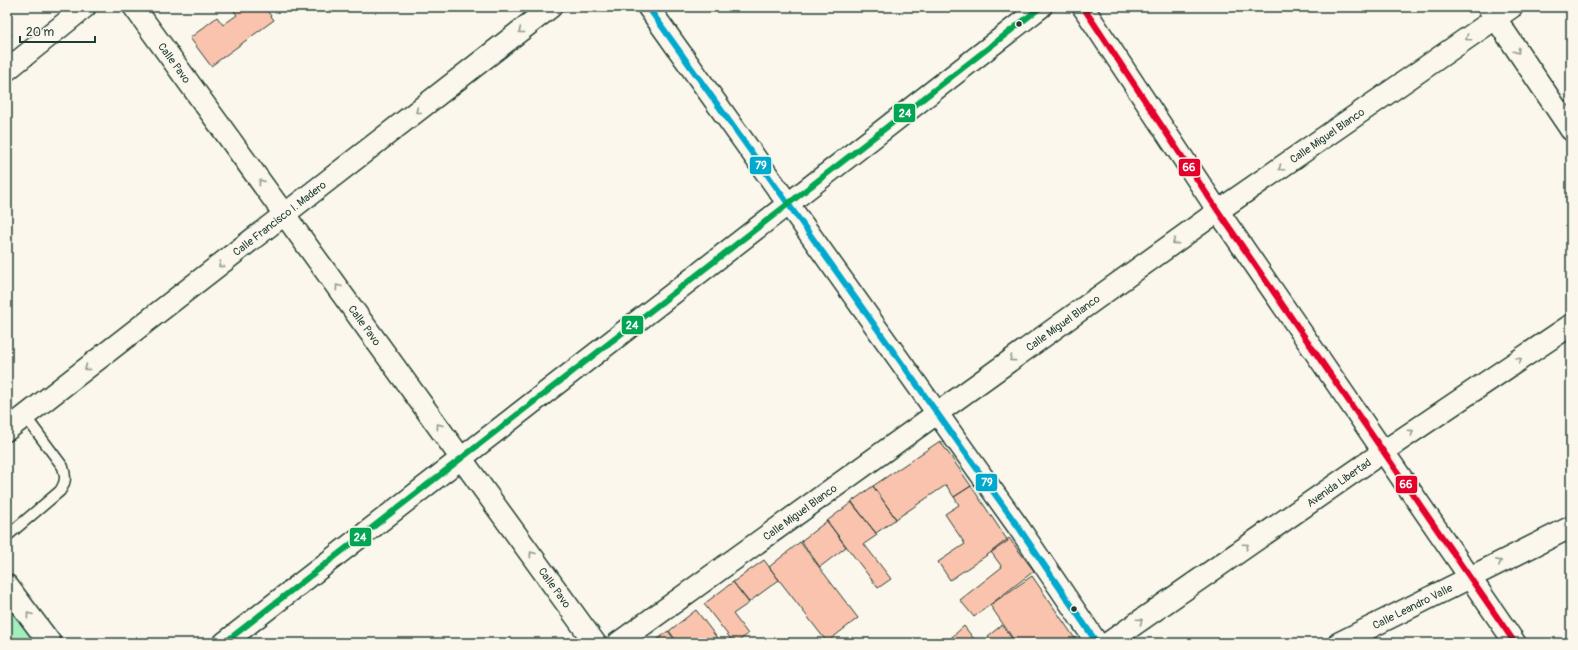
<svg xmlns="http://www.w3.org/2000/svg" width="1578" height="650" font-family="Pangolin,sans-serif">
	<style>
		.green { fill: #a4eebc; stroke: #629678 }
		.building { fill: #fac3ad; stroke: #1f3d34 }
		.lines { fill: none; stroke-linecap: round; stroke-linejoin: round }
		.service-casing { stroke: #1f3d34; stroke-width: 13 }
		.minor-casing { stroke: #1f3d34; stroke-width: 24 }
		.primary-casing { stroke: #1f3d34; stroke-width: 25 }
		.service { stroke: #fbf7ec; stroke-width: 10 }
		.minor { stroke: #fbf7ec; stroke-width: 21 }
		.primary { stroke: #fbf7ec; stroke-width: 22 }
		.bus-1-casing { stroke: #fbf7ec; stroke-width: 9 }
		.bus-2-casing { stroke: #fbf7ec; stroke-width: 9 }
		.bus-3-casing { stroke: #fbf7ec; stroke-width: 9 }
		.bus-1 { stroke: #00a9ce; stroke-width: 6 }
		.bus-2 { stroke: #e4002b; stroke-width: 6 }
		.bus-3 { stroke: #00a651; stroke-width: 6 }
		.oneway { stroke: #8d9a90 }
		.bus-dot { fill: #1f3d34; stroke: #fbf7ec; stroke-width: 1.5 }
		.labels { text-anchor: middle; stroke-width: 4; stroke-linejoin: round; paint-order: stroke }
		.street-label { font-size: 11px; fill: #1f3d34; stroke: #fbf7ec }
		.line-badge { stroke: #fbf7ec; stroke-width: 1.5 }
		.badge-label { font-size: 11px; text-anchor: middle; font-weight: bold; fill: #fff }
	</style>
	<rect width="100%" height="100%" fill="#fbf7ec"/>
	<filter id="ink" filterUnits="userSpaceOnUse"><feTurbulence type="fractalNoise" baseFrequency=".025" numOctaves="2"/><feDisplacementMap in="SourceGraphic" scale="8" xChannelSelector="R" yChannelSelector="G"/><feConvolveMatrix kernelMatrix="1 2 1 2 8 2 1 2 1" color-interpolation-filters="sRGB"/></filter>
	<g filter="url(#ink)">
		<path class="green" d="M7 593 44 643H9L7 640Z"/>
		<path class="building" d="M231 7H267L265 8 274 20 211 66 190 38 217 17 223 25 237 15Z
			M7 29 12 35 7 39Z
			M940 441 971 486 954 497 946 485 896 519 873 486Z
			M873 486 896 519 876 533 851 502Z
			M971 486 1008 541 950 580 938 562 965 544 945 514 959 505 954 497Z
			M852 502 877 535 864 544 891 579 878 588 827 521Z
			M827 521 846 547 820 567 801 541Z
			M1009 538 1034 571 974 617 960 600 1002 567 991 552Z
			M800 542 858 618 827 642 769 567Z
			M764 560 779 580 749 602 733 582Z
			M1032 576 1076 640 1072 643H1016L990 605Z
			M733 582 749 603 733 614 748 634 736 643H734L704 604Z
			M696 610 721 643H678L669 631Z
			M1002 625 1015 643H993L988 636Z
			M964 626 977 643H957L952 637Z
			M668 631 677 643H653Z
			M952 637 957 643H943Z"/>
		<g class="lines">
			<g class="service-casing">
				<path id="service" d="M7 536 60 491C66 482 66 477 63 467L25 416"/>
			</g>
			<g class="minor-casing">
				<g id="minor">
					<path id="s1" d="M134 7 595 643"/>
					<path d="M648 7 1019 528 1097 643"/>
					<path d="M1083 7 1218 211 1515 643"/>
					<path d="M1488 7 1571 130"/>
					<path d="M7 70 85 7"/>
					<path id="s2" d="M7 430 551 7"/>
					<path d="M224 643 1041 7"/>
					<path id="s3" d="M618 643 1218 211 1512 7"/>
					<path id="s4" d="M1108 643 1384 451 1571 325"/>
					<path id="s5" d="M1339 643 1571 527"/>
				</g>
			</g>
			<g class="primary-casing">
				<path id="primary" d="M7 586 50 643"/>
			</g>
			<use href="#service" class="service"/>
			<use href="#minor" class="minor"/>
			<use href="#primary" class="primary"/>
			<g class="bus-1-casing">
				<path id="bus-1" d="M648 7 1019 528 1097 643"/>
			</g>
			<g class="bus-2-casing">
				<path id="bus-2" d="M1083 7 1218 211 1515 643"/>
			</g>
			<g class="bus-3-casing">
				<path id="bus-3" d="M224 643 1041 7"/>
			</g>
			<use href="#bus-1" class="bus-1"/>
			<use href="#bus-2" class="bus-2"/>
			<use href="#bus-3" class="bus-3"/>
		</g>
		<defs><path id="oneway-chevron" d="M-2-3.5L2.5 0L-2 3.5" fill="none" stroke-width="1.6" stroke-linecap="round" stroke-linejoin="round"/></defs>
		<g class="oneway">
			<use href="#oneway-chevron" transform="translate(521 31) rotate(142)"/>
			<use href="#oneway-chevron" transform="translate(1468 38) rotate(145)"/>
			<use href="#oneway-chevron" transform="translate(1517 51) rotate(56)"/>
			<use href="#oneway-chevron" transform="translate(418 111) rotate(142)"/>
			<use href="#oneway-chevron" transform="translate(1281 168) rotate(145)"/>
			<use href="#oneway-chevron" transform="translate(261 182) rotate(-126)"/>
			<use href="#oneway-chevron" transform="translate(1175 242) rotate(144)"/>
			<use href="#oneway-chevron" transform="translate(221 265) rotate(142)"/>
			<use href="#oneway-chevron" transform="translate(338 287) rotate(-126)"/>
			<use href="#oneway-chevron" transform="translate(1012 359) rotate(144)"/>
			<use href="#oneway-chevron" transform="translate(1519 360) rotate(-34)"/>
			<use href="#oneway-chevron" transform="translate(87 368) rotate(142)"/>
			<use href="#oneway-chevron" transform="translate(439 426) rotate(-126)"/>
			<use href="#oneway-chevron" transform="translate(1411 432) rotate(-34)"/>
			<use href="#oneway-chevron" transform="translate(1246 546) rotate(-35)"/>
			<use href="#oneway-chevron" transform="translate(532 554) rotate(-126)"/>
			<use href="#oneway-chevron" transform="translate(1499 562) rotate(-26)"/>
			<use href="#oneway-chevron" transform="translate(29 615) rotate(-127)"/>
			<use href="#oneway-chevron" transform="translate(1140 621) rotate(-35)"/>
		</g>
	</g>
	<g class="bus-dot">
		<circle cx="1019" cy="24" r="3.5"/>
		<circle cx="1074" cy="609" r="3.5"/>
	</g>
	<g class="labels">
		<g class="street-label">
			<text dy="4" stroke="none"><textPath href="#s1" startOffset="69">Calle Pavo</textPath></text>
			<text dy="4" stroke="none"><textPath href="#s3" startOffset="872">Calle Miguel Blanco</textPath></text>
			<text dy="4" stroke="none"><textPath href="#s2" startOffset="345">Calle Francisco I. Madero</textPath></text>
			<text dy="4" stroke="none"><textPath href="#s3" startOffset="548">Calle Miguel Blanco</textPath></text>
			<text dy="4" stroke="none"><textPath href="#s1" startOffset="393">Calle Pavo</textPath></text>
			<text dy="4" stroke="none"><textPath href="#s4" startOffset="281">Avenida Libertad</textPath></text>
			<text dy="4" stroke="none"><textPath href="#s3" startOffset="224">Calle Miguel Blanco</textPath></text>
			<text dy="4" stroke="none"><textPath href="#s1" startOffset="717">Calle Pavo</textPath></text>
			<text dy="4" stroke="none"><textPath href="#s5" startOffset="82">Calle Leandro Valle</textPath></text>
		</g>
	</g>
	<g class="line-badge">
		<rect x="893" y="103" width="23" height="20" rx="4" fill="#00a651"/>
		<rect x="749" y="156" width="23" height="19" rx="4" fill="#00a9ce"/>
		<rect x="1178" y="158" width="23" height="19" rx="4" fill="#e4002b"/>
		<rect x="621" y="315" width="23" height="20" rx="4" fill="#00a651"/>
		<rect x="975" y="473" width="23" height="19" rx="4" fill="#00a9ce"/>
		<rect x="1395" y="475" width="23" height="19" rx="4" fill="#e4002b"/>
		<rect x="349" y="527" width="23" height="20" rx="4" fill="#00a651"/>
	</g>
	<g class="badge-label">
		<text x="905" y="117">24</text>
		<text x="761" y="169">79</text>
		<text x="1189" y="171">66</text>
		<text x="632" y="329">24</text>
		<text x="987" y="486">79</text>
		<text x="1406" y="488">66</text>
		<text x="360" y="541">24</text>
	</g>
	<rect width="1578" height="650" fill="none" stroke="#fbf7ec" stroke-width="24"/>
	<rect x="12" y="12" width="1554" height="626" fill="none" stroke="#1f3d34" stroke-width="1.5" filter="url(#ink)"/>
	<path d="M20 36v6h75v-6" fill="none" stroke="#1f3d34" stroke-width="2"/>
	<text x="26" y="36" font-size="12" fill="#1f3d34" stroke="#fbf7ec" stroke-width="3" paint-order="stroke">20 m</text>
</svg>
